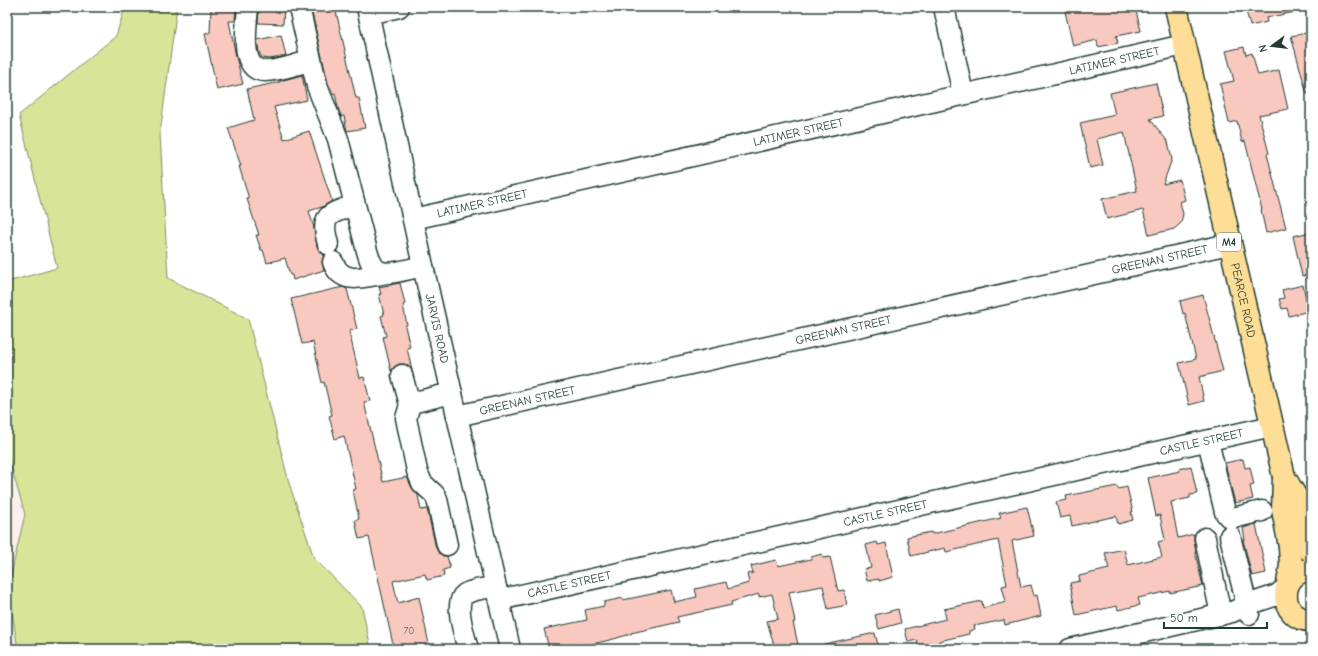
<svg xmlns="http://www.w3.org/2000/svg" width="1318" height="656" font-family="'Comic Neue',sans-serif">
	<style>
		.built { fill: #fdefec }
		.green { fill: #d8e599; stroke: #7c9166 }
		.building { fill: #f9c9bf; stroke: #1f3d34 }
		.lines { fill: none; stroke-linecap: round; stroke-linejoin: round }
		.minor-casing { stroke: #1f3d34; stroke-width: 23 }
		.major-casing { stroke: #1f3d34; stroke-width: 25 }
		.minor { stroke: #fff; stroke-width: 20 }
		.major { stroke: #fedd96; stroke-width: 22 }
		.labels { text-anchor: middle; stroke-width: 3.5; stroke-linejoin: round; paint-order: stroke }
		.number-label { font-size: 10px; fill: #566057 }
		.shield { fill: #fff; stroke: #627771; stroke-width: 1 }
		.shield-label { font-size: 11px; font-weight: bold; fill: #1f3d34 }
		.street-label { font-size: 12px; fill: #1f3d34; stroke: #fff }
	</style>
	<rect width="100%" height="100%" fill="#fff"/>
	<filter id="ink" filterUnits="userSpaceOnUse"><feTurbulence type="fractalNoise" baseFrequency=".025" numOctaves="2"/><feDisplacementMap in="SourceGraphic" scale="8" xChannelSelector="R" yChannelSelector="G"/><feConvolveMatrix kernelMatrix="1 2 1 2 8 2 1 2 1" color-interpolation-filters="sRGB"/></filter>
	<g filter="url(#ink)">
		<path class="built" d="M7 453 25 514 8 588 18 649H7Z"/>
		<path class="green" d="M125 7H177L160 133 168 278 248 319 289 483 314 558 362 607 371 649H18L8 588 25 514 7 453V282L57 268 19 115 116 36Z"/>
		<path class="building" d="M211 7H236L235 21H229L236 57 243 84 217 90 205 34 210 33Z
			M259 7H284L283 24 258 23Z
			M316 7H335L356 98H359L365 128 347 131 344 116H341L338 108 335 93 333 94 328 83 315 27 316 26H315L312 13 317 12Z
			M1064 7H1135L1141 31 1116 36 1118 43 1098 47 1097 40 1073 46Z
			M1245 7H1295V12L1266 18 1267 22 1250 26Z
			M1311 32V93L1307 94 1291 36Z
			M281 35 286 56 270 59 262 58 259 52 257 40Z
			M1244 47 1246 55 1252 53 1258 75 1279 70 1288 109 1259 115 1269 153 1267 154 1286 228 1266 233 1261 210H1262L1245 141 1242 142 1237 121 1229 123 1220 84 1234 81 1226 51Z
			M302 75 307 100 274 107 284 139 309 131 332 201 322 207 309 211 314 228 317 246 319 251 324 255 322 262 324 270 293 280 292 275H290L285 258 267 263 263 250H261L256 235H259L247 199H249L239 166H241L228 128 254 120 247 89 280 82V81Z
			M1156 83 1163 116 1150 119 1168 142 1172 159 1163 184 1180 180 1185 200 1180 202 1183 214 1181 223 1174 229 1149 235 1143 210 1107 219 1102 199 1137 191 1124 132 1097 139 1103 165 1090 168 1080 123 1115 115 1110 93Z
			M1311 232V274L1302 276 1293 236Z
			M400 283 405 304 403 305 407 325 405 326 410 347 407 348 412 370 405 364H399L394 367 391 371 383 337 386 336 381 316 384 315 379 294H381L379 287Z
			M1303 285 1309 311 1289 316 1287 308 1282 309 1279 299 1284 298 1282 290Z
			M343 287 347 289 357 329 349 331 360 378 364 377 370 401 364 402 383 482 407 477 412 488 418 495 421 510 427 509 436 548 439 553 443 556H447L450 568 443 570 444 576 427 580 425 574 393 581 398 603 419 597 430 649H394L369 537 359 539 355 520 359 519 353 490 356 489 344 436 335 439 329 416 332 415 324 382 322 383 313 342 302 344 291 299Z
			M1203 295 1223 371 1199 377 1204 401 1189 405 1179 363 1196 359 1185 313 1183 314 1180 301Z
			M1243 459 1245 468 1250 467 1254 485 1250 486 1253 499 1235 503 1225 463Z
			M1191 466 1197 494 1190 495V498L1171 502 1178 538 1194 534V540L1196 551 1195 552 1203 586 1170 593V591L1138 598 1140 605 1118 610 1117 606 1076 615 1070 583 1080 581 1079 576 1109 569 1105 553 1124 549 1128 565 1162 557 1158 542 1165 540 1160 515 1156 516 1148 478 1180 471 1179 469Z
			M1117 486 1118 489 1127 487 1133 512H1131L1133 520 1118 524 1116 516 1072 526 1070 516 1060 518 1056 502 1067 500 1066 496Z
			M1027 507 1034 536 1012 541 1021 587 1031 585 1034 596 1037 595 1041 616 1005 625 1004 620 974 626 975 629 969 631V634L939 641 940 649H928L927 644 918 646 917 640 908 642 905 629 946 619 944 609 982 601 983 608 1006 602 1002 586 1007 585 998 540 946 552 945 548 911 556 907 537 931 532 932 534 1001 518 999 513Z
			M1256 524 1266 573 1252 576 1243 540H1245L1243 528Z
			M877 542 878 545 886 543 893 577 879 581V579L867 581 864 569 871 568 866 545Z
			M822 554 823 558 830 557 838 591 844 590 847 605 828 609 823 586 789 592 795 622H793L799 649H775L767 621 778 619 772 594 759 597V594L731 602 732 605 677 617 679 622 631 633V634L610 640 574 648V649H549L544 629 587 620 585 610 604 606V602L623 598V600L671 590 674 602 697 597 695 589 726 582 728 589 749 583 747 574 753 573 751 566 776 560 778 566 811 559V557Z
			M898 609 901 623 879 629 875 615Z
			M875 633 879 649H824V644Z"/>
		<g class="lines">
			<g class="minor-casing">
				<g id="minor">
					<path d="M248 7C247 23 238 71 265 71 280 71 296 64 310 61"/>
					<path d="M299 7 317 86 338 139 367 251C369 258 371 265 377 270 387 277 412 268 423 266"/>
					<path id="s1" d="M367 7 423 266 510 649"/>
					<path d="M944 7 963 94"/>
					<path d="M369 14 399 7"/>
					<path id="s2" d="M413 219 1184 45"/>
					<path d="M328 244C320 214 329 214 355 205"/>
					<path d="M333 262C342 287 367 276 387 273"/>
					<path d="M402 375 410 405"/>
					<path id="s3" d="M457 416 1229 244"/>
					<path d="M1208 441 1225 512 1229 517 1233 518 1262 511"/>
					<path d="M1230 536 1249 614"/>
					<path d="M1205 538 1221 615"/>
					<path d="M447 545 437 499 434 494 422 483 417 471 406 418 410 405 415 402 452 393"/>
					<path id="s4" d="M499 600 1272 426"/>
					<path d="M468 649C465 637 453 602 465 594 474 589 487 588 496 587"/>
					<path d="M1070 649 1232 612 1247 605 1277 595 1287 587"/>
				</g>
			</g>
			<g class="major-casing">
				<g id="major">
					<path id="s5" d="M1176 7 1284 477 1283 510 1290 547 1291 565 1288 583"/>
					<path d="M1284 477 1299 502 1311 551"/>
					<path d="M1311 570C1277 571 1278 620 1311 620"/>
				</g>
			</g>
			<use href="#minor" class="minor"/>
			<use href="#major" class="major"/>
		</g>
	</g>
	<g class="labels">
		<g class="number-label">
			<text x="409" y="634">70</text>
		</g>
		<rect class="shield" x="1217" y="233" width="24" height="18" rx="3"/>
		<g class="shield-label">
			<text x="1229" y="246">M4</text>
		</g>
		<g class="street-label">
			<text dy="4" stroke="none"><textPath href="#s2" startOffset="719">LATIMER STREET</textPath></text>
			<text dy="4" stroke="none"><textPath href="#s2" startOffset="395">LATIMER STREET</textPath></text>
			<text dy="4" stroke="none"><textPath href="#s2" startOffset="71">LATIMER STREET</textPath></text>
			<text dy="4" stroke="none"><textPath href="#s3" startOffset="720">GREENAN STREET</textPath></text>
			<text dy="4" stroke="none"><textPath href="#s5" startOffset="301">PEARCE ROAD</textPath></text>
			<text dy="4" stroke="none"><textPath href="#s1" startOffset="329">JARVIS ROAD</textPath></text>
			<text dy="4" stroke="none"><textPath href="#s3" startOffset="396">GREENAN STREET</textPath></text>
			<text dy="4" stroke="none"><textPath href="#s3" startOffset="72">GREENAN STREET</textPath></text>
			<text dy="4" stroke="none"><textPath href="#s4" startOffset="720">CASTLE STREET</textPath></text>
			<text dy="4" stroke="none"><textPath href="#s4" startOffset="396">CASTLE STREET</textPath></text>
			<text dy="4" stroke="none"><textPath href="#s4" startOffset="72">CASTLE STREET</textPath></text>
		</g>
	</g>
	<rect width="1318" height="656" fill="none" stroke="#fff" stroke-width="24"/>
	<rect x="12" y="12" width="1294" height="632" fill="none" stroke="#1f3d34" stroke-width="1.5" filter="url(#ink)"/>
	<g transform="translate(1272 46) rotate(255)" stroke="#ffffff" stroke-width="3" paint-order="stroke">
	<path d="M0-3L7 15L0 10L-7 15Z" fill="#1f3d34"/>
	<text y="-6" font-size="11" font-weight="bold" text-anchor="middle" fill="#1f3d34">N</text>
	</g>
	<path d="M1164 622v6h103v-6" fill="none" stroke="#1f3d34" stroke-width="2"/>
	<text x="1170" y="622" font-size="12" fill="#1f3d34" stroke="#ffffff" stroke-width="3" paint-order="stroke">50 m</text>
</svg>
